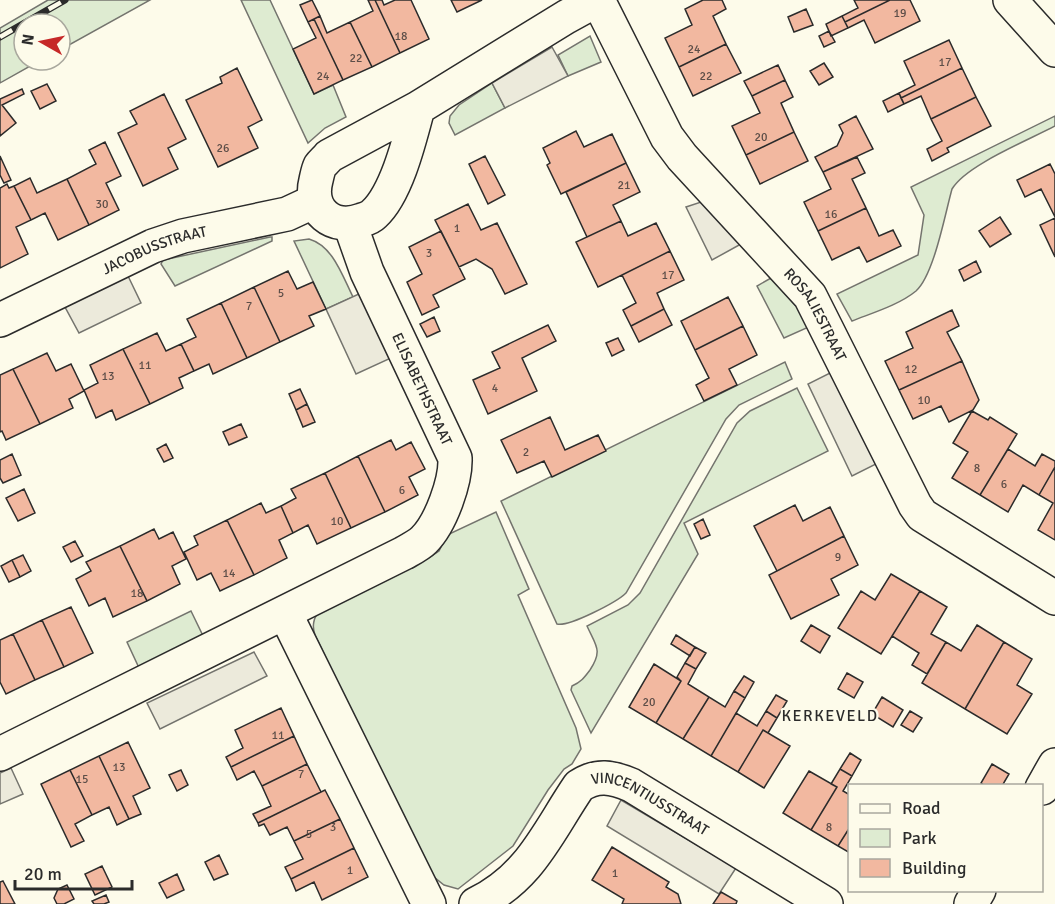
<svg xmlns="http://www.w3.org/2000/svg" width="1055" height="904" font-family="Signika,sans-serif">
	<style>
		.green { fill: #deebd1; stroke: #74746e; stroke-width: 1.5 }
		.parking { fill: #eceadb; stroke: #74746e; stroke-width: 1.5 }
		.building { fill: #f2b8a0; stroke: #2b2b2b; stroke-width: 1.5 }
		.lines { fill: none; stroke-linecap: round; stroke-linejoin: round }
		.minor-casing { stroke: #2b2b2b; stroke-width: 36 }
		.minor { stroke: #fdfbea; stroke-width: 33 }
		.rail-casing { stroke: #2b2b2b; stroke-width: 7 }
		.rail { stroke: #fdfbea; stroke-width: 4.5; stroke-dasharray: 14; stroke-linecap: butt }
		.labels { text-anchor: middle; stroke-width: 4.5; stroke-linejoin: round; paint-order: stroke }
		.number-label { font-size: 12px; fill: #5d4e48 }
		.street-label { font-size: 15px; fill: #2b2b2b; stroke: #fdfbea }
		.neighbourhood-label { font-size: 16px; letter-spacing: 1.5px; fill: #2b2b2b; stroke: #fdfbea }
	</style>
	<rect width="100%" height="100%" fill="#fdfbea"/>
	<path class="green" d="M48 0H150L60 50V24H24V60H41L0 83V28Z
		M241 0H270L314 94 333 85 346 117 325 128 308 143Z
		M590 36 601 62 568 76 558 55Z
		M492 83 505 108 455 135 449 123 450 116 459 105Z
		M1055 116V126C1029 140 966 165 952 189 945 214 934 275 916 291 899 305 872 313 852 321L837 294 918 255 924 215 911 187Z
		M270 237H272V241L175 286 161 264 163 260Z
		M309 239C333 246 342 275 353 297L326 309 294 241Z
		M771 278 806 317 811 326 784 338 757 286Z
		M785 362 792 379 739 405 726 419 626 593C617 602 569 627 557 624L501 501Z
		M797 388 828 451 684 523 698 554 591 733 571 690 572 686C581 682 584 678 590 670 603 650 596 646 587 626L628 605 640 593 737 423 750 411Z
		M496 512 529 589 518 595 576 728 581 749 572 764 564 769 548 790 513 846 458 889 444 885 429 873 315 635C312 627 313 617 320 611L430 557 439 551 447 535Z
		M191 611 205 640 140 670 127 642Z"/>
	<path class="parking" d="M552 47 568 76 505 108 492 83Z
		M704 201 741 244 712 260 686 207Z
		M128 276 141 303 79 333 65 307Z
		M361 293 391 358 356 374 326 309Z
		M834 371 880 462 852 476 808 384Z
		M254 652 267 676 160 729 147 703Z
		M11 768 23 794 0 804V773Z
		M621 800 736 868 719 894 607 826Z"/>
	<path class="building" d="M312 0 320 16 308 22 300 5Z
		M368 0H375L400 53 372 67 350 22 373 11Z
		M375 0H382L384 5 395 0H411L429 39 400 53Z
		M451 0H482L457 12Z
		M703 0H722L726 9 713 16 726 44 679 67 665 38 692 25 685 9Z
		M854 0H890L845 22 842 16 858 8Z
		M890 0H910L920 21 875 43 864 20 848 28 845 22Z
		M806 9 813 25 794 32 788 17Z
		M320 16 327 33 350 22 372 67 343 80 314 19Z
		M842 16 848 28 831 36 826 24Z
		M314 19 343 80 314 94 293 49 316 38 308 22Z
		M829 31 835 42 824 47 819 36Z
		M949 40 962 68 901 98 899 93 915 85 904 61Z
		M726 44 741 73 693 96 679 67Z
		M824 63 833 77 819 85 810 71Z
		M778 65 785 80 752 96 744 81Z
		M237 68 262 120 248 127 258 148 218 167 186 100 222 83 220 77Z
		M962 68 976 97 931 119 921 96 904 104 901 98Z
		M785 80 793 97 781 103 794 132 746 155 732 126 760 113 752 96Z
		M47 84 56 101 40 109 31 91Z
		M22 89 24 94 2 105 16 123 0 136V99Z
		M899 93 904 104 888 112 883 101Z
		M164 94 186 139 168 148 178 169 143 186 118 133 137 124 130 111Z
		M976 97 991 126 947 148 949 152 932 161 927 149 942 141 931 119Z
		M856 116 873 149 823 172 815 157 837 146 843 133 839 125Z
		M576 131 584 147 612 134 626 163 561 194 547 165 550 163 543 148Z
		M794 132 808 161 760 184 746 155Z
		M105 142 121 176 106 183 119 210 89 225 67 179 96 164 89 150Z
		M0 156 11 180 4 183 0 175Z
		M485 156 505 195 488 204 469 164Z
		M857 157 865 173 852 179 866 208 818 231 804 202 831 189 823 172Z
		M626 163 640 192 613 205 621 221 587 237 566 192Z
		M1050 164 1055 174V217L1041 189 1025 197 1017 180Z
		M30 178 37 193 67 179 89 225 58 240 45 213 31 220 14 186Z
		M7 184 9 188 14 186 31 220 16 227 28 254 0 268V188Z
		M468 204 481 230 497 223 527 284 505 294 492 269 476 259 459 267 435 220Z
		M866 208 879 236 893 230 901 246 867 262 859 247 832 260 818 231Z
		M1000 217 1011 234 990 247 979 231Z
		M1055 218V257L1040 225Z
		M621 221 628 236 656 223 670 251 598 287 576 242Z
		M441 231 465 279 433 295 439 307 422 315 407 282 422 274 409 247Z
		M670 251 684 280 657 293 664 309 631 326 623 310 636 303 622 275Z
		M976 261 981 272 964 281 959 270Z
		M288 271 297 289 313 282 326 309 309 316 314 326 280 342 254 287Z
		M254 287 280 342 247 358 221 303Z
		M728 297 743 326 695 350 681 321Z
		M221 303 247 358 213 374 209 364 194 371 181 344 196 337 187 319Z
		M664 309 672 325 639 342 631 326Z
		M952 310 959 326 947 332 962 361 899 390 885 361 913 348 906 332Z
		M434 317 440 331 427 337 420 324Z
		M548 325 556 341 522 358 537 391 488 414 473 380 500 368 492 352Z
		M743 326 757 355 729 369 737 385 704 401 696 385 709 378 695 350Z
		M157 333 166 351 181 344 194 371 179 378 183 388 150 404 123 349Z
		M618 338 624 350 612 356 606 343Z
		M123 349 150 404 116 420 112 410 96 418 84 390 98 383 90 365Z
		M47 353 56 371 71 364 84 391 69 399 73 408 40 424 13 369Z
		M962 361 979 400 973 410 949 422 941 406 913 419 899 390Z
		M13 369 40 424 6 440 2 431 0 432V375Z
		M300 389 307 404 296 410 289 394Z
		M307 404 315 422 303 427 296 410Z
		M972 411 988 420 990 417 1017 434 980 495 952 478 968 452 953 443Z
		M550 417 565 450 598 435 606 451 552 477 544 461 517 473 501 440Z
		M241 424 247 437 229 445 223 432Z
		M391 440 396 450 411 442 425 469 409 477 418 495 385 512 358 456Z
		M166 444 173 458 164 462 157 449Z
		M1008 449 1035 466 1042 454 1055 461V467L1039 495 1023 485 1008 512 980 495Z
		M12 454 21 475 3 483 0 478V460Z
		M358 456 385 512 351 528 325 473Z
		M1055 467V540L1038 530 1053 503 1039 495Z
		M325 473 351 528 317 544 308 525 293 533 281 506 296 498 291 489Z
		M24 489 35 513 18 521 6 498Z
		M261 503 266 513 281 506 293 533 279 540 287 558 254 575 227 520Z
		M795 505 803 521 830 507 844 536 777 571 754 526Z
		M703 519 710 535 701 539 694 524Z
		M227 520 254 575 220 591 211 573 197 580 184 552 198 545 194 536Z
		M154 529 159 539 173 532 186 559 172 566 180 584 147 601 120 546Z
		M844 536 858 565 831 579 839 595 791 619 769 575Z
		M75 541 83 556 71 562 63 547Z
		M120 546 147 601 113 617 105 598 89 606 76 579 91 571 86 562Z
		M23 555 31 571 20 577 12 560Z
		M12 560 20 577 9 582 1 566Z
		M891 574 920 591 881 654 838 628 861 591 875 600Z
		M920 591 947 607 931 634 946 642 927 674 912 665 919 653 892 636Z
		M71 607 93 653 64 667 42 620Z
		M42 620 64 667 35 680 13 634Z
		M811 625 830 636 820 653 801 641Z
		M977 625 1004 642 965 709 922 683 946 642 961 651Z
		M13 634 35 680 6 694 0 682V640Z
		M676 635 695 647 690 656 671 644Z
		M1004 642 1032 659 1017 685 1032 694 1007 734 965 709Z
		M695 647 706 653 696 669 685 663Z
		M685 663 696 669 688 684 709 697 683 739 656 723 681 681 677 677Z
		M654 664 681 681 656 723 629 707Z
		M847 673 863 682 854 698 838 689Z
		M744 676 754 682 745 698 734 691Z
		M734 691 745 698 711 756 683 739 709 697 725 707Z
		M776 695 787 701 777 718 766 711Z
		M882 697 903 710 893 727 872 714Z
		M281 708 294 736 231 767 226 757 243 748 235 730Z
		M766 711 777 718 768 733 763 730 738 772 711 756 736 713 757 726Z
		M910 711 922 718 913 732 901 725Z
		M763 730 790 746 764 788 738 772Z
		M294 736 307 764 262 786 254 771 237 780 231 767Z
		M128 742 150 788 133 796 141 814 129 819 99 756Z
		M850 753 861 760 852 776 840 769Z
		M99 756 129 819 117 825 109 807 92 815 70 770Z
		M307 764 321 792 258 823 253 814 271 806 262 786Z
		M992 764 1009 774 1002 786H985L981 783Z
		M840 769 852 776 843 791 850 795V827L838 846 811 830 837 787 831 784Z
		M70 770 92 815 75 824 84 841 71 847 41 784Z
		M181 770 188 785 177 791 169 775Z
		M809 771 837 787 811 830 783 813Z
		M325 790 340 819 294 841 287 827 270 835 264 824 259 826 258 823Z
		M340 819 354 848 291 879 285 867 303 859 294 841Z
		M850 827V853L838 846Z
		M612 847 669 882 666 887 678 894 681 904H622L624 899 592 880Z
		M354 848 368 877 322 900 314 882 296 891 291 879Z
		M219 855 228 874 214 880 205 862Z
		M102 866 112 887 95 895 85 874Z
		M177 874 184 890 167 898 159 883Z
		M3 881 15 904H0V882Z
		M67 885 74 899 64 904H57L54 898 58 889Z
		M721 892 737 901 736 904H713Z
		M106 895 109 902 104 904H94L92 901Z"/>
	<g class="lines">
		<g class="minor-casing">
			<g id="minor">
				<path id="s1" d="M598 0 667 137 682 157 810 296 915 505 922 515 1055 598"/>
				<path d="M1010 0 1055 50"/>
				<path d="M418 108C410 138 397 193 374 214 371 217 366 219 362 220 333 231 308 211 316 180 317 176 318 170 320 166 322 163 327 159 329 156L418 108 566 17 597 0"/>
				<path id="s2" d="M0 320 153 246 183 236 287 214 315 201"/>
				<path d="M285 613 429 904"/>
				<path d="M0 754 404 553C411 549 419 545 424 540 441 523 456 481 455 458L367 272 350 224"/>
				<path d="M1042 788 1055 765"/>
				<path id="s3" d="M476 904C531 877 547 833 579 786 597 774 612 777 631 785L826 904"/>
				<path d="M971 904 979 890"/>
			</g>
		</g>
		<use href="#minor" class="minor"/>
		<g class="rail-casing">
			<path id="rail" d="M0 37 65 0"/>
		</g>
		<use href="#rail" class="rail"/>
	</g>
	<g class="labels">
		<g class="number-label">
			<text x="900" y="17">19</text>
			<text x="401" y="40">18</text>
			<text x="694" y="53">24</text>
			<text x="356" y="62">22</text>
			<text x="945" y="66">17</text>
			<text x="323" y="80">24</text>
			<text x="706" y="80">22</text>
			<text x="761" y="141">20</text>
			<text x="223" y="152">26</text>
			<text x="624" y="189">21</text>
			<text x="102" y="208">30</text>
			<text x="831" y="218">16</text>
			<text x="457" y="232">1</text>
			<text x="429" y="257">3</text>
			<text x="668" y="279">17</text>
			<text x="281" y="297">5</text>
			<text x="249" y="310">7</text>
			<text x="145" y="369">11</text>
			<text x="911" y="373">12</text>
			<text x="108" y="380">13</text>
			<text x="495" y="392">4</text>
			<text x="924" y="404">10</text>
			<text x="526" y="456">2</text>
			<text x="977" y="472">8</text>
			<text x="1004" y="488">6</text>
			<text x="402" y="494">6</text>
			<text x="337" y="525">10</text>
			<text x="838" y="561">9</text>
			<text x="229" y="577">14</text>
			<text x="137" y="597">18</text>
			<text x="649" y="706">20</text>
			<text x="278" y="739">11</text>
			<text x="119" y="771">13</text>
			<text x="301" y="778">7</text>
			<text x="82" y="783">15</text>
			<text x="333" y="831">3</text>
			<text x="829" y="831">8</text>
			<text x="309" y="838">5</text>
			<text x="350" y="874">1</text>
			<text x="615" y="877">1</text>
		</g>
		<g class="street-label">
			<text dy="5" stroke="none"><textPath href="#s2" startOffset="170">JACOBUSSTRAAT</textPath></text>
			<text dy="5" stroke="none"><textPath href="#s1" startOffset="386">ROSALIESTRAAT</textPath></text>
			<text transform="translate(422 389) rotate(65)" y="5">ELISABETHSTRAAT</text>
			<text dy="5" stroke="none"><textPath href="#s3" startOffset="238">VINCENTIUSSTRAAT</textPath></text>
		</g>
		<g class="neighbourhood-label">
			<text x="830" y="721">KERKEVELD</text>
		</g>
	</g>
	<rect x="848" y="784" width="195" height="108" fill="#fdfbea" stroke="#a9a89e" stroke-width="1.5"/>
	<rect x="860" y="804" width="30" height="9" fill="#fdfbea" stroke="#a9a89e" stroke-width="1.5"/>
	<text x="902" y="814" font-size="18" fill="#2b2b2b">Road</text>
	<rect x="860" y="829" width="30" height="18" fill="#deebd1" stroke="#a9a89e" stroke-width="1.5"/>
	<text x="902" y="844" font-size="18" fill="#2b2b2b">Park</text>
	<rect x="860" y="859" width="30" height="18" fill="#f2b8a0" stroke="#a9a89e" stroke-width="1.5"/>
	<text x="902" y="874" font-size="18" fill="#2b2b2b">Building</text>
	<g transform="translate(42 42) rotate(279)"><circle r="28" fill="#fdfbea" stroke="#a9a89e" stroke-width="1.5"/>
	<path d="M0-4.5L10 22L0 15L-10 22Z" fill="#c62828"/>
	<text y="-9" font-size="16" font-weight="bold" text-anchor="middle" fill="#2b2b2b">N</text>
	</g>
	<path d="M15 880v9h117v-9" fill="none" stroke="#2b2b2b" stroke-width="3"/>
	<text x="24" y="880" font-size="18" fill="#2b2b2b" stroke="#fdfbea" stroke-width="4.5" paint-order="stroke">20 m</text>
</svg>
